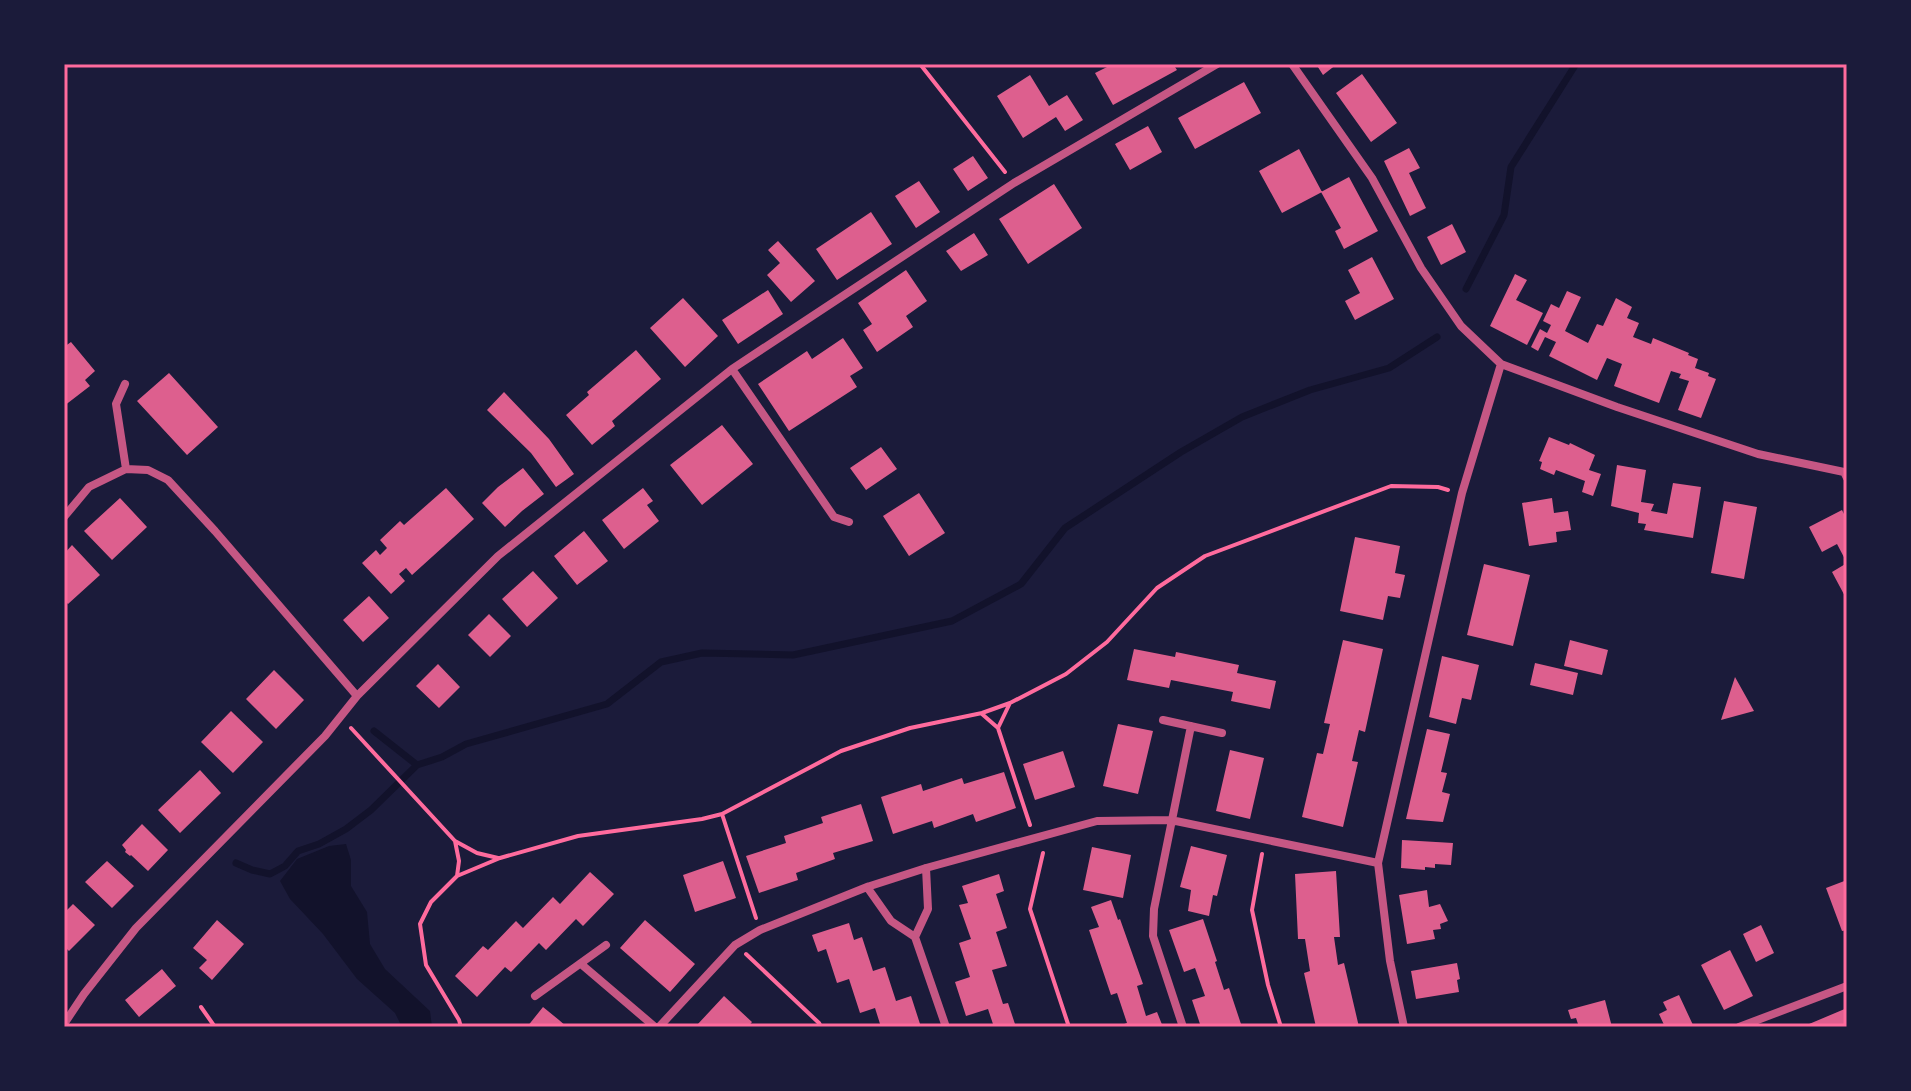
<svg xmlns="http://www.w3.org/2000/svg" width="1911" height="1091" font-family="Poppins,sans-serif">
	<style>
		.water { fill: #12122b }
		.lines { fill: none; stroke-linecap: round; stroke-linejoin: round }
		.stream { stroke: #12122b; stroke-width: 7 }
		.building { fill: #dd5f8e }
		.path { stroke: #ff6b9d; stroke-width: 4 }
		.minor { stroke: #c65784; stroke-width: 8 }
		.neatline { fill: none; stroke: #ff6b9d; stroke-width: 3 }
	</style>
	<rect width="100%" height="100%" fill="#1b1b3a"/>
	<path class="water" d="M346 844 351 860V886L367 912 370 944 385 969 430 1011 432 1027H402L395 1013 357 979 323 934 290 899 280 881 297 859 329 846Z"/>
	<g class="lines">
		<path class="stream" d="M1466 289 1504 215 1511 167 1576 64
			M374 731 417 765
			M236 863 252 870 270 874 285 866 298 851 319 844 346 829 371 810 417 765 442 757 466 744 607 704 661 662 702 653 793 655 952 621 1021 584 1065 528 1181 452 1242 417 1310 390 1389 368 1437 337"/>
	</g>
	<path class="building" d="M1113 64H1173L1177 70 1113 105 1095 73Z
		M1316 64H1337L1323 75Z
		M1362 74 1397 123 1371 142 1336 93Z
		M1030 75 1049 106 1067 95 1083 120 1065 131 1056 117 1023 138 997 96Z
		M1244 82 1261 113 1195 149 1178 118Z
		M1148 126 1162 152 1130 170 1115 144Z
		M1409 148 1420 168 1409 173 1426 208 1410 216 1384 161Z
		M1299 149 1322 192 1282 213 1259 171Z
		M973 156 988 178 968 191 953 169Z
		M1349 177 1378 231 1344 249 1335 231 1341 228 1321 192Z
		M919 181 940 212 916 228 895 196Z
		M1054 184 1082 228 1028 264 999 219Z
		M871 212 892 244 837 280 816 249Z
		M1452 224 1466 252 1441 265 1427 237Z
		M974 233 988 255 961 271 946 251Z
		M778 241 815 281 791 302 767 275 780 263 768 250Z
		M1372 257 1394 299 1355 320 1345 301 1360 293 1348 270Z
		M906 270 927 301 906 316 913 327 877 352 863 330 872 324 858 303Z
		M1515 274 1527 280 1516 300 1543 313 1527 345 1490 326Z
		M768 290 783 314 738 344 722 320Z
		M1567 291 1581 297 1565 331 1588 343 1597 324 1603 326 1616 298 1632 307 1627 318 1639 323 1633 337 1651 344 1653 338 1689 353 1688 355 1698 359 1695 368 1709 373 1708 376 1716 379 1701 418 1678 410 1689 381 1679 378 1681 374 1671 371 1659 403 1614 386 1622 364 1607 358 1597 380 1549 356 1556 342 1545 337 1538 351 1531 347 1540 329 1547 333 1551 325 1543 321 1551 304 1559 308Z
		M683 298 718 336 685 367 650 328Z
		M843 338 863 368 850 376 857 387 789 431 758 384 807 351 812 359Z
		M71 342 95 371 85 380 90 386 64 406V347Z
		M636 350 661 379 612 421 615 426 592 445 566 415 589 395 587 392Z
		M169 373 218 427 187 455 137 401Z
		M504 392 549 439 574 474 556 487 531 453 487 410Z
		M722 425 753 464 702 505 670 465Z
		M1549 437 1569 445 1570 443 1595 455 1589 470 1601 474 1593 496 1582 492 1585 481 1556 470 1554 475 1540 469 1542 462 1539 461Z
		M881 447 897 469 866 490 850 468Z
		M1617 465 1646 470 1641 502 1654 504 1651 511 1667 514 1673 483 1701 487 1693 538 1644 530 1646 524 1638 523 1639 513 1611 506Z
		M523 468 544 494 522 511 505 527 482 503 498 487Z
		M446 488 474 519 412 575 406 568 399 574 405 581 391 594 362 563 376 550 380 555 387 548 380 540 400 521 404 525Z
		M643 488 653 501 647 505 659 521 624 549 602 520Z
		M919 493 945 533 909 556 883 516Z
		M120 498 147 527 112 560 84 531Z
		M1552 498 1554 513 1568 511 1571 530 1556 532 1557 542 1529 546 1522 503Z
		M1724 501 1757 507 1744 579 1711 573Z
		M1842 510 1847 520V563L1837 544 1822 552 1809 527Z
		M584 531 608 561 577 585 554 556Z
		M1355 537 1400 546 1395 573 1405 575 1400 598 1388 596 1383 620 1340 611Z
		M72 545 100 575 68 604 64 600V554Z
		M1847 563V600L1832 572Z
		M1484 564 1530 575 1513 646 1467 635Z
		M533 571 558 598 527 627 502 599Z
		M369 596 389 618 363 642 343 620Z
		M489 614 511 636 490 657 468 635Z
		M1343 640 1383 649 1365 732 1359 730 1352 761 1358 762 1343 827 1302 817 1317 753 1323 754 1330 724 1324 723Z
		M1570 640 1608 650 1602 675 1564 666Z
		M1134 649 1175 657 1176 652 1239 665 1237 673 1276 681 1270 709 1231 701 1233 692 1171 680 1169 688 1127 680Z
		M1442 656 1479 665 1471 700 1462 698 1456 724 1429 717Z
		M1535 663 1578 673 1573 695 1530 685Z
		M438 664 460 687 439 708 416 686Z
		M274 670 304 700 276 729 246 699Z
		M1735 677 1754 711 1721 720Z
		M231 711 263 742 233 773 201 742Z
		M1118 724 1153 731 1138 794 1103 786Z
		M1427 729 1450 734 1441 772 1447 773 1442 792 1450 794 1443 822 1406 819Z
		M1230 750 1264 758 1250 819 1216 811Z
		M1063 751 1075 787 1035 800 1023 764Z
		M200 770 221 793 180 833 158 810Z
		M1004 772 1016 808 976 822 973 814 934 828 932 821 893 834 881 797 921 784 923 791 962 778 964 784Z
		M861 804 873 841 833 853 835 859 796 873 798 880 759 893 746 856 786 843 784 836 823 823 821 817Z
		M142 824 168 850 148 871 131 855 130 856 125 852 126 850 122 845Z
		M1402 840 1453 843 1451 865 1435 864V868L1425 867V870L1401 868Z
		M1191 846 1227 855 1217 896 1213 895 1209 916 1188 911 1191 890 1180 887Z
		M1092 847 1131 855 1123 898 1083 890Z
		M107 861 134 886 112 908 85 882Z
		M723 861 736 898 695 912 683 875Z
		M1336 871 1340 937H1334L1338 965 1344 963 1359 1027H1316L1304 973 1310 971 1305 939H1298L1295 874Z
		M590 872 614 894 583 926 576 919 546 950 539 943 511 972 505 967 477 997 455 976 483 946 488 950 516 921 523 928 553 897 560 904Z
		M999 874 1004 891 996 894 1007 928 996 932 1007 966 992 970 1003 1004 1008 1003 1016 1027H994L988 1009 966 1016 955 982 970 977 959 943 971 939 959 905 968 903 962 886Z
		M1847 880V930L1842 931 1826 888Z
		M1427 890 1429 907 1440 904 1448 921 1440 924 1441 929 1433 930 1435 939 1407 944 1399 895Z
		M1111 900 1118 920 1120 919 1143 984 1137 986 1146 1016 1157 1012 1163 1027H1116L1127 1023 1117 993 1111 995 1089 930 1099 927 1091 907Z
		M73 904 95 925 69 951 64 946V913Z
		M1203 919 1217 961 1215 962 1224 990 1229 988 1242 1027H1201L1192 1000 1205 996 1195 968 1184 972 1169 930Z
		M217 920 244 944 212 980 199 968 207 960 193 948Z
		M645 920 695 964 670 992 620 948Z
		M849 923 854 940 862 937 873 971 885 967 896 1001 911 996 921 1027H881L875 1008 860 1013 849 979 837 983 826 949 818 952 812 935Z
		M1761 925 1774 953 1756 962 1743 934Z
		M1730 950 1753 996 1724 1010 1701 965Z
		M1457 963 1460 979 1457 980 1459 992 1416 999 1411 971Z
		M162 969 176 986 139 1017 125 1000Z
		M1679 995 1693 1025 1688 1027H1665L1659 1014 1667 1010 1663 1002Z
		M724 996 752 1022 748 1027H698L697 1025Z
		M1605 1000 1612 1027H1579L1576 1018 1571 1019 1568 1010Z
		M543 1007 559 1020 567 1027H527Z
		M1847 1008V1027H1802Z"/>
	<g class="lines">
		<path class="path" d="M920 64 1005 172
			M982 714 998 728 1030 825
			M351 728 455 841
			M998 728 1009 705
			M722 814 756 918
			M1043 853 1030 909 1069 1027
			M1262 854 1252 910 1268 985 1281 1027
			M457 876 459 861 455 841 477 853 498 858
			M746 954 819 1023 821 1027
			M201 1007 215 1027
			M461 1027 459 1020 426 965 420 924 431 902 457 876 500 858 578 836 702 819 722 814 841 751 910 728 982 713 1010 703 1066 674 1107 642 1157 588 1205 556 1391 486 1438 487 1448 490"/>
		<path class="minor" d="M1292 64 1372 178 1421 268 1461 326 1501 364 1617 407 1758 454 1844 472 1847 478
			M732 369 834 517 849 522
			M125 384 116 404 126 469
			M64 517 89 487 126 469 148 470 168 480 215 531 357 696
			M1163 720 1222 733
			M926 868 928 909 915 937 946 1027
			M867 887 891 921 915 937
			M581 964 655 1027
			M535 996 606 945
			M64 1024 84 994 136 928 325 736 357 696 498 556 732 369 1014 183 1217 64
			M659 1027 735 945 760 930 867 887 926 868 1097 821 1171 820 1378 863
			M1183 1027 1153 936 1154 909 1191 726
			M1404 1027 1390 961 1378 863 1462 493 1501 364
			M1739 1027 1847 986"/>
	</g>
	<rect width="1911" height="1091" fill="none" stroke="#1b1b3a" stroke-width="132"/>
	<rect x="66" y="66" width="1779" height="959" class="neatline"/>
</svg>
